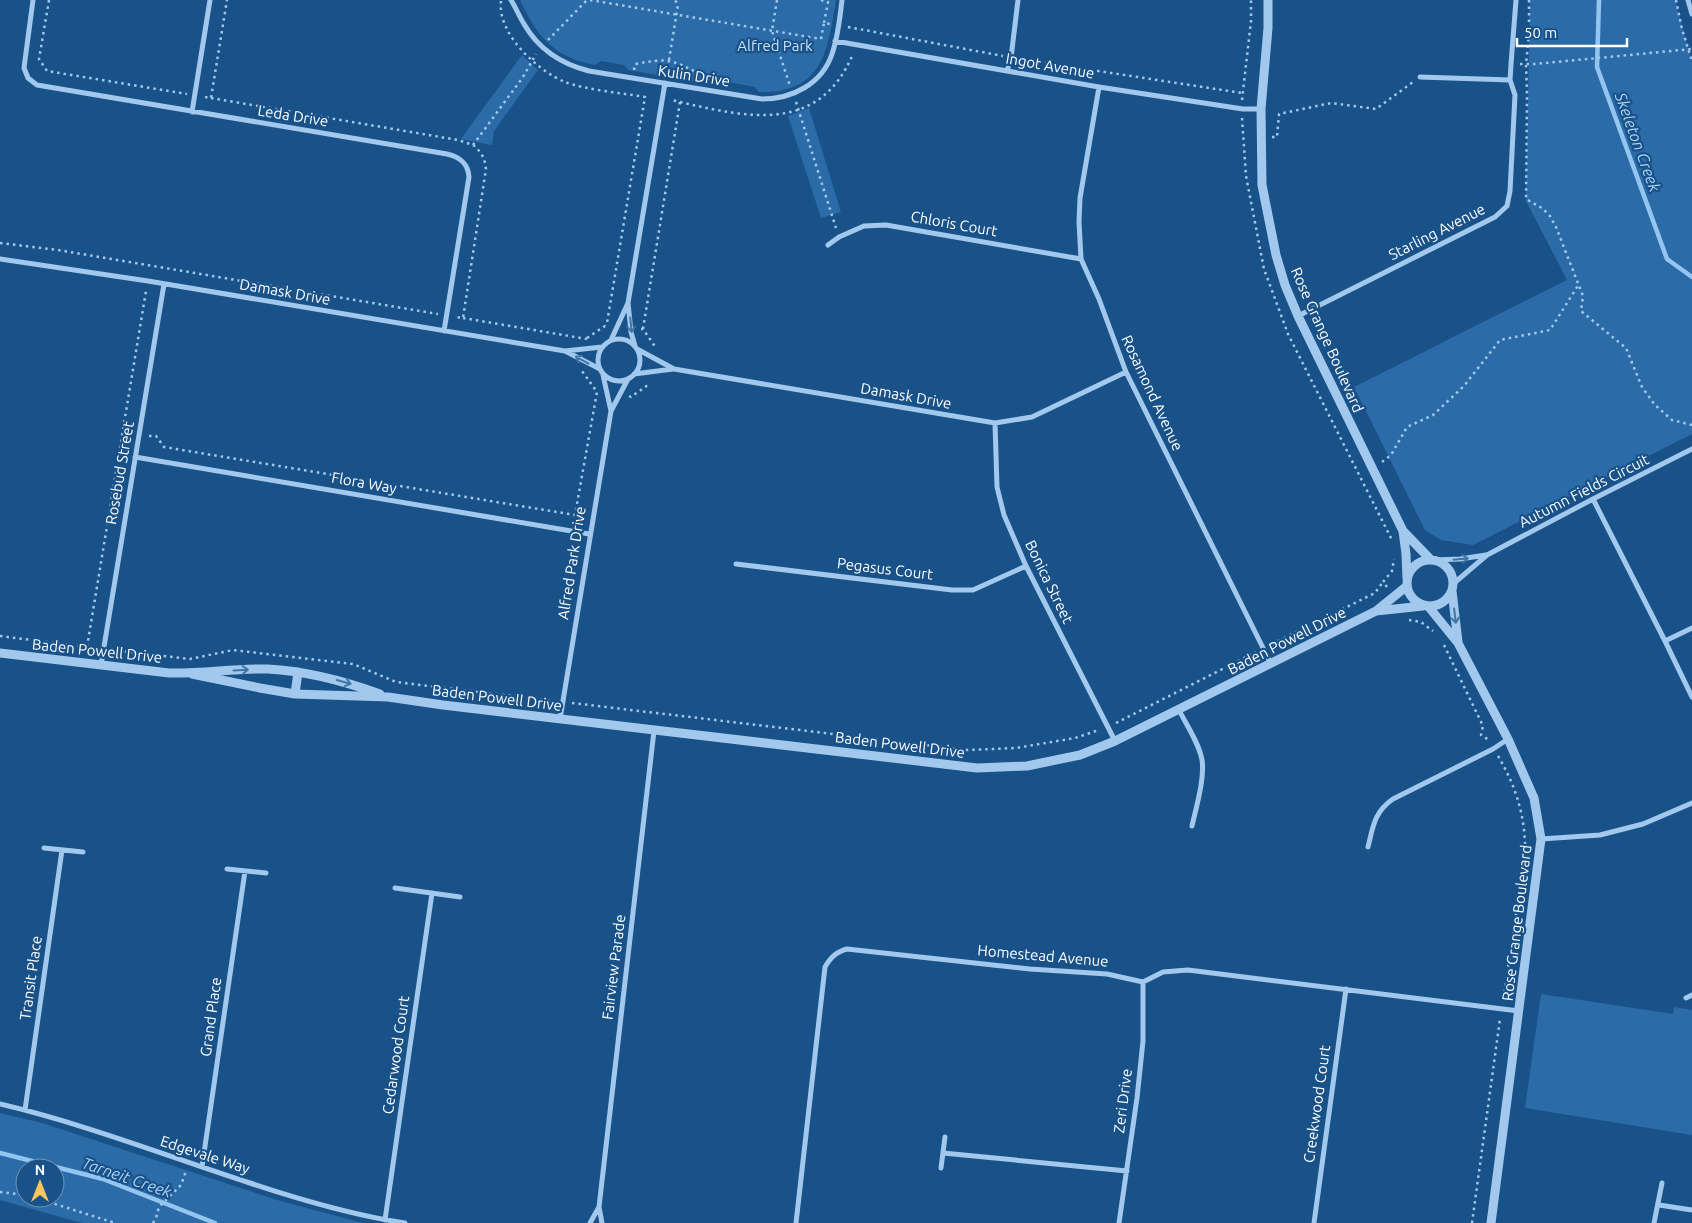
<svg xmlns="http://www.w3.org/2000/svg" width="1692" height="1223" font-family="Ubuntu,sans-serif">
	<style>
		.green { fill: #2b6ca8; fill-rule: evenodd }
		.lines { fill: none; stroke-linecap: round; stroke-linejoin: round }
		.stream { stroke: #94c5f0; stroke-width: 4.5 }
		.path { stroke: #a2c9ed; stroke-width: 2.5; stroke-dasharray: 2.5 4; stroke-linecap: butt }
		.minor { stroke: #a2c9ed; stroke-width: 5 }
		.tertiary { stroke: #a2c9ed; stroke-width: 9 }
		.oneway { stroke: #4276a7 }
		.labels { text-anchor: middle; stroke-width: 4.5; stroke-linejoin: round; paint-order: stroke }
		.park-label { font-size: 15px; fill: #c7e2fa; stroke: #195289 }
		.street-label { font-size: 15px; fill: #fff; stroke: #195289 }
		.water-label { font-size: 16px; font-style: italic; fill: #add3f5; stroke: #195289 }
	</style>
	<rect width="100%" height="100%" fill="#195289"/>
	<path class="green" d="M520 0H836C828 50 823 94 759 92L755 87 717 80 709 84 628 70 624 65 601 61 595 65C553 57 537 36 520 0Z
		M1530 0H1675L1692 62V434L1473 545 1441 540 1425 530 1354 387 1567 280 1526 201Z
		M522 55 538 70 494 131 492 145 461 139Z
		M809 108 841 212 821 218 788 116Z
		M1541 994 1673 1014 1674 1007 1692 1010V1135L1525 1108Z
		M0 1113 42 1123 277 1200 363 1223H82L0 1200ZM25 1168H55V1198H25Z"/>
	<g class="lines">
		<path class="stream" d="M1599 0 1597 67 1667 259 1692 277
			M0 1153 103 1179 215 1223"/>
		<path class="path" d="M49 0 39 59 47 71 187 94
			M590 0 821 39
			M777 0 772 31 790 86
			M821 0 828 2 824 23
			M1529 0V33L1526 64 1527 95 1526 199 1542 208 1550 216 1556 227 1583 296 1581 311 1626 348 1642 387 1655 405 1672 420 1692 425
			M1676 0 1682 29 1692 61
			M501 1C497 34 538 71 565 82 586 90 622 93 645 97L607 323
			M848 27 1003 56
			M821 39 824 23 831 24
			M548 40 587 0
			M1020 59 1242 93
			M669 60 678 5 675 0
			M1520 64H1535L1692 49
			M634 70 635 64C668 58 670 59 700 74L699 79
			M205 97 211 98 227 0
			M211 98 458 140 473 145 477 148 484 158 486 169 463 318 455 317
			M1242 100 1251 21V0
			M680 102C749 118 819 134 853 54
			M796 102 836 228
			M1242 118 1246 176 1264 269 1288 334 1392 540
			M1272 137H1277L1279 114 1331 103 1376 109 1413 82
			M473 145 523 77 536 54
			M0 243 58 250 438 314
			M463 318 587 339
			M641 329H643L656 348
			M643 329 680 102 672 100
			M587 338 605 326 607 327
			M629 396 631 397 648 385V382
			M123 432 131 434
			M149 436H156L164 447 575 515 597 392 582 371
			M1382 462 1391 455 1407 427 1433 415 1464 386 1500 340 1550 330 1579 284
			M1387 587 1383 582 1392 571 1394 559
			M1409 620 1421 622 1433 631
			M0 636 94 648
			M1272 644 1375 593 1383 582
			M1444 645 1483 726 1481 735 1489 740
			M87 647 146 291
			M112 650 190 659 233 650 353 664 396 682 554 701
			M572 703 968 750 1016 748 1075 738 1099 730
			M1116 723 1256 652
			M1498 756C1516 786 1526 818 1525 854L1503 1001
			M0 1192 25 1195
			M36 1198 115 1223
			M153 1223 156 1218 159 1207 181 1185 186 1171
			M1472 1223 1500 1019"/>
		<path class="minor" d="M33 0 24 68 28 78 37 85 447 154C460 157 468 163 469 177L444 331
			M511 0C516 8 519 16 524 24 539 50 561 64 589 71L762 99C792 99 822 84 832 54 838 37 840 18 842 0
			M1688 0 1692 14
			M835 41 1099 87 1243 109H1261
			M1007 71 1011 58 1018 0
			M1420 77 1510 80
			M1099 87 1080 198 1079 222 1081 259 1099 299 1126 372 1271 664
			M192 112 210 0
			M828 245 839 237 864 226 886 225 1081 259
			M0 259 148 281 565 351 602 347
			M1298 316 1495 217 1507 206 1510 191 1515 95 1510 80 1511 64 1516 0
			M598 360a21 21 0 1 1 42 0a21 21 0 1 1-42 0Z
			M611 340 628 303
			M635 346 631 332 628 303 665 83
			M637 349 674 369 995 423 1032 417 1126 372
			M565 351 600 369
			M634 374 673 369
			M603 375 611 411
			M995 423 997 487 1004 515 1026 566 1115 741
			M135 457 589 534
			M1593 499 1665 641 1692 697
			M1434 560 1460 559 1486 555
			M736 564 952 590H973L1026 566
			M1453 584 1487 555 1593 499 1692 449
			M1665 641 1692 628
			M101 665 164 284
			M1179 710C1187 726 1199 743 1202 760 1205 778 1196 808 1192 826
			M560 719 611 411 628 379
			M1541 839 1600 835 1643 824 1692 803
			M1368 847C1373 827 1374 812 1393 799L1493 749 1508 739
			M44 848 83 852
			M227 869 266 873
			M395 888 460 897
			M1686 998 1692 995
			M0 1104C85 1124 167 1156 250 1183 301 1200 352 1215 405 1223
			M25 1110 62 850
			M943 1153 1127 1171
			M202 1167 245 871
			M941 1168 945 1137
			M1659 1205 1692 1210
			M385 1220 432 893
			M590 1223 599 1207
			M602 1223 599 1207 654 731
			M796 1223 825 967C831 957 836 952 847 949L1030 969 1107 974 1143 982 1163 972 1188 970 1519 1011
			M1119 1223 1137 1098 1143 1041V982
			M1314 1223 1346 989
			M1654 1223 1662 1183"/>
		<path class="tertiary" d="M1268 0V28L1261 109 1262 185 1276 255 1285 285 1298 316 1403 531 1406 554 1407 579
			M1403 531 1431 560
			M1407 583a23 23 0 1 1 46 0a23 23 0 1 1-46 0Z
			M1452 591 1458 642
			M1428 606 1458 643 1508 739 1534 798 1541 839 1491 1223
			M1376 611 1423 606
			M0 653 169 673C202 674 235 668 268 669 307 671 344 681 380 694
			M192 674 260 688 295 694 388 697 443 705 977 768 1027 766 1080 755 1115 741 1376 611 1407 586
			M295 694 298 672"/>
	</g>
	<defs><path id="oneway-shaft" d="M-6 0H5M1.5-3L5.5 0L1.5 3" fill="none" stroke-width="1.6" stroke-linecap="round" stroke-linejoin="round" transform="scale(1.25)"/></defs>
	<g class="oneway">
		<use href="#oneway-shaft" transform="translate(631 325) rotate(84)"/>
		<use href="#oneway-shaft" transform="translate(582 360) rotate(-152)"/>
		<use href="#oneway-shaft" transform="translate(1461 559) rotate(-6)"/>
		<use href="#oneway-shaft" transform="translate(1455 616) rotate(83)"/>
		<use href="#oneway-shaft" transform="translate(241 670) rotate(-3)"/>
		<use href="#oneway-shaft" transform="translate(344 682) rotate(16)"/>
	</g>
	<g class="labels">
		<g class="park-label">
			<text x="775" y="51">Alfred Park</text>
		</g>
		<g class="street-label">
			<text transform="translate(1050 66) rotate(10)" y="5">Ingot Avenue</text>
			<text transform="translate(694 76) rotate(9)" y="5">Kulin Drive</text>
			<text transform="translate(293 116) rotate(9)" y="5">Leda Drive</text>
			<text transform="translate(954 224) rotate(10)" y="5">Chloris Court</text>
			<text transform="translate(1437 232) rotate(-27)" y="5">Starling Avenue</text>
			<text transform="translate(285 292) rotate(10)" y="5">Damask Drive</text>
			<text transform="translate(1327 340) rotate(66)" y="5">Rose Grange Boulevard</text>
			<text transform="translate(1152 393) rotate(65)" y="5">Rosamond Avenue</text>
			<text transform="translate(906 396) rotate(10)" y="5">Damask Drive</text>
			<text transform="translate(120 473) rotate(-80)" y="5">Rosebud Street</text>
			<text transform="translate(364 483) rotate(10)" y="5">Flora Way</text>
			<text transform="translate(1584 491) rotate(-27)" y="5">Autumn Fields Circuit</text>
			<text transform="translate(572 563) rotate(-81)" y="5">Alfred Park Drive</text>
			<text transform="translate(885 569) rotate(7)" y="5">Pegasus Court</text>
			<text transform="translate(1049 582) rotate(64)" y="5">Bonica Street</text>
			<text transform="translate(1287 641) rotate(-27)" y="5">Baden Powell Drive</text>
			<text transform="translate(97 651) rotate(6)" y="5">Baden Powell Drive</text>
			<text transform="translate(497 698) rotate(7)" y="5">Baden Powell Drive</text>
			<text transform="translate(900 745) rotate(7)" y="5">Baden Powell Drive</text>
			<text transform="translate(1517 923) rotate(-83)" y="5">Rose Grange Boulevard</text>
			<text transform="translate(1043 956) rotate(5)" y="5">Homestead Avenue</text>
			<text transform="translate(614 967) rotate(-83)" y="5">Fairview Parade</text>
			<text transform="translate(31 978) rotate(-82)" y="5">Transit Place</text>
			<text transform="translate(211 1017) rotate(-82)" y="5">Grand Place</text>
			<text transform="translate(396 1055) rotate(-82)" y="5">Cedarwood Court</text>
			<text transform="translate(1123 1101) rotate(-83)" y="5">Zeri Drive</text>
			<text transform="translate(1317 1104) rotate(-82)" y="5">Creekwood Court</text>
			<text transform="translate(205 1155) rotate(18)" y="5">Edgevale Way</text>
		</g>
		<g class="water-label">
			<text transform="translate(1638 142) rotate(70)" y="6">Skeleton Creek</text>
			<text transform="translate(127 1177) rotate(19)" y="6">Tarneit Creek</text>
		</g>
	</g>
	<g transform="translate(40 1183)"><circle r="24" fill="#195289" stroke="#7597b8"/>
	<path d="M0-4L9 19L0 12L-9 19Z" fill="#ffc55e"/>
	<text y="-8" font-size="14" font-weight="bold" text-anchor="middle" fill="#ffffff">N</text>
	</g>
	<path d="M1517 38v8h110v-8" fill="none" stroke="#ffffff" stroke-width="2.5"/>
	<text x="1524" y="38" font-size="15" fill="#ffffff" stroke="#195289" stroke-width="4" paint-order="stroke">50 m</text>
</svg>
